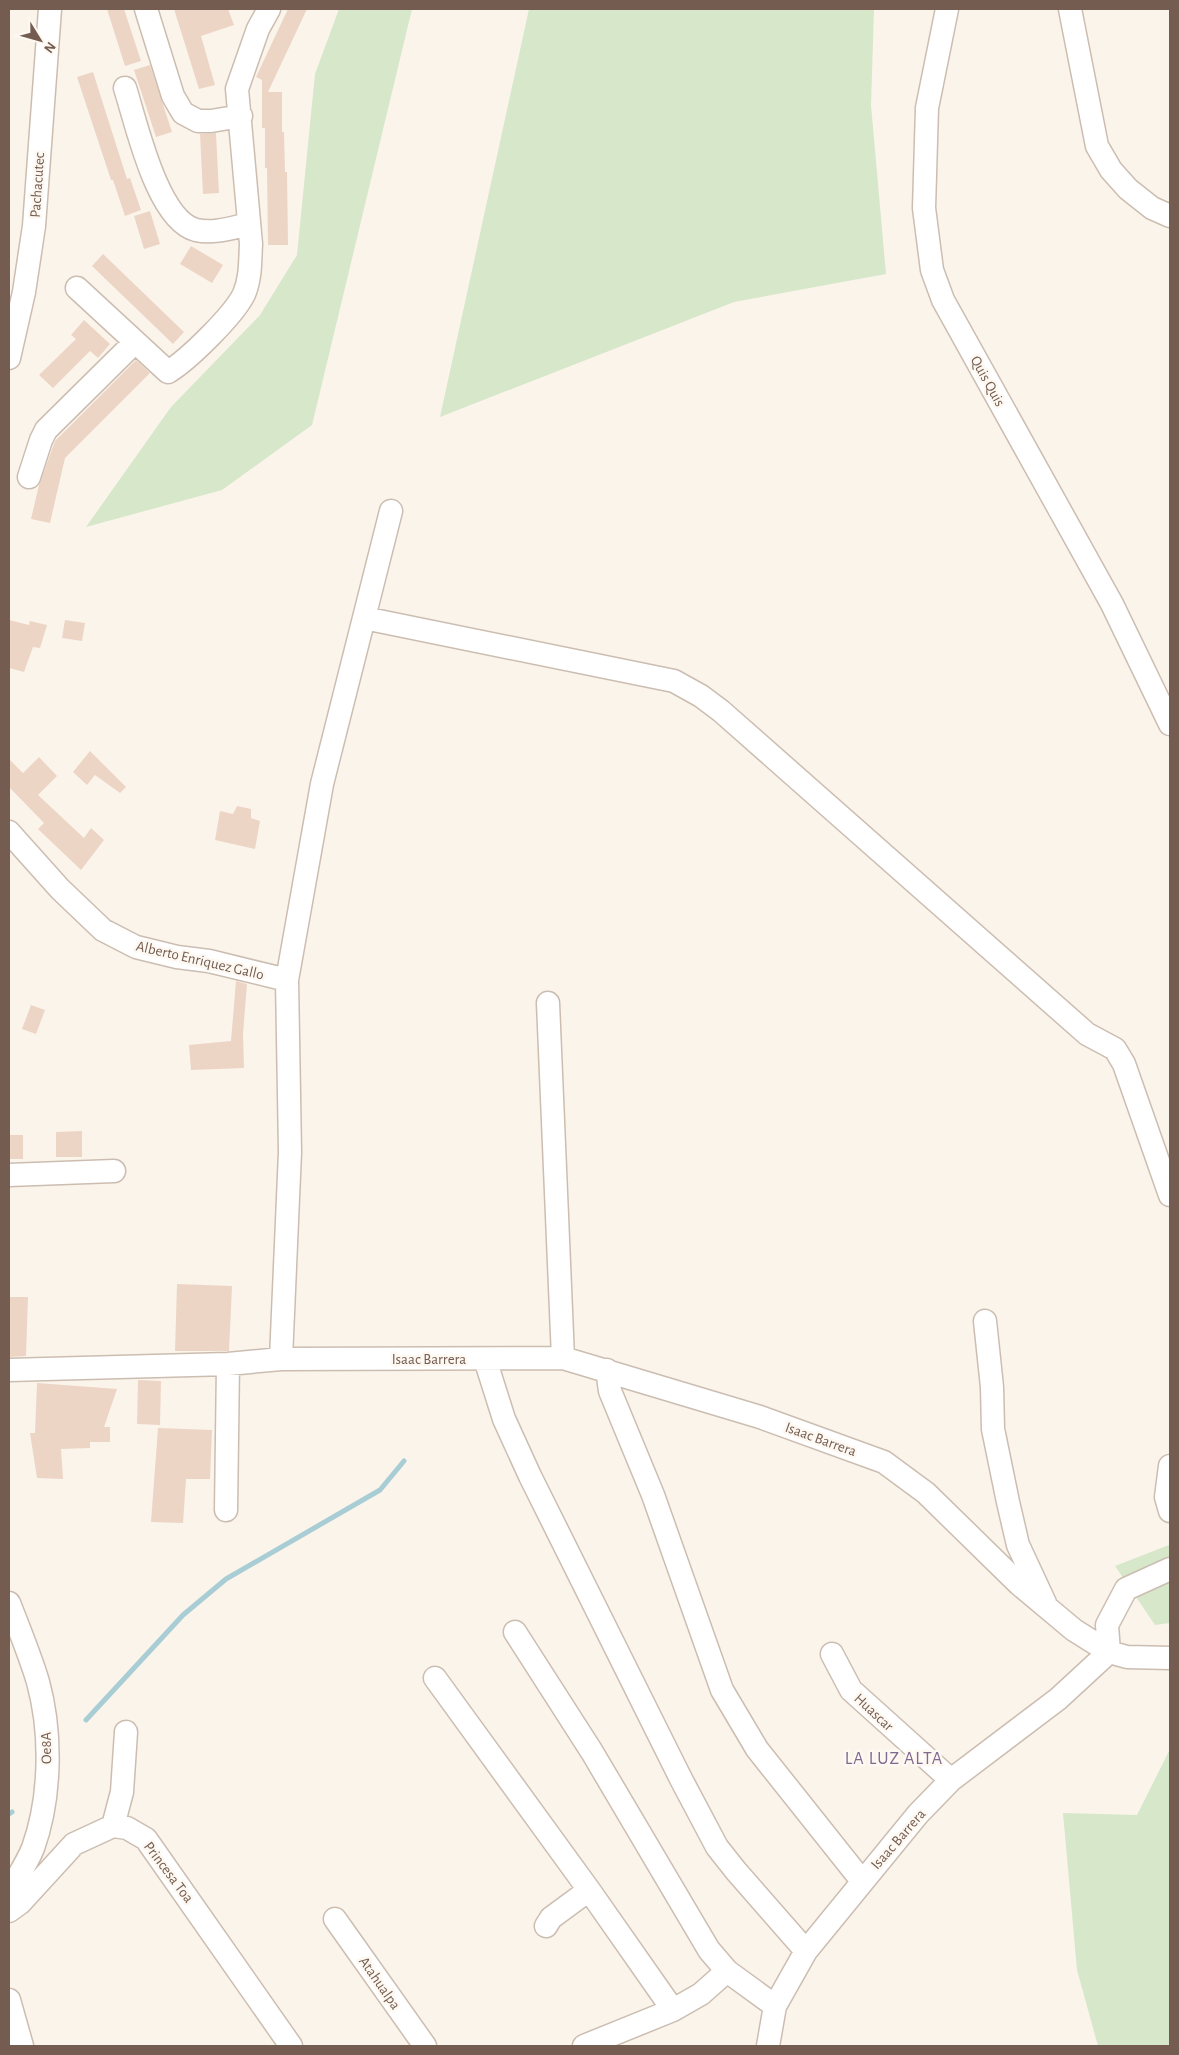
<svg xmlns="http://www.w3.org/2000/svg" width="1179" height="2055" font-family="'Alegreya Sans',sans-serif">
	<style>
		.green { fill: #d6e7ca }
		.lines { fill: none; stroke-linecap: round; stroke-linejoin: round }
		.stream { stroke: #a8cdd4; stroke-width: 5 }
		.building { fill: #edd5c5 }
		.minor-casing { stroke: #ccbdb1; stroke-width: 25 }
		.minor { stroke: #fff; stroke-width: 22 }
		.labels { text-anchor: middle; stroke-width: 5; stroke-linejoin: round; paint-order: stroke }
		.street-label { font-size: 15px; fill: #745c50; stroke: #fdf8f1 }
		.quarter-label { font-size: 18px; letter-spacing: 1px; fill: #81688f; stroke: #fdf8f1 }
	</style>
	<rect width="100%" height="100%" fill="#fbf4eb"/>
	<path class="green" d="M339 9H412L312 425 222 490 86 527 171 407 260 315 297 255 315 74Z
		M529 9H874L871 105 886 274 734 302 440 417Z
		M1170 1502V1623L1155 1625 1115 1566 1169 1545Z
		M1170 1749V2046H1098L1077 1970 1063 1813 1137 1815Z"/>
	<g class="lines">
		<path class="stream" d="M86 1720 183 1615 226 1579 380 1490 404 1461
			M9 1814 12 1812"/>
	</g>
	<path class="building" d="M107 9H124L141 61 125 66Z
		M174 9H228L234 25 201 36 215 85 199 89Z
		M288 9H307L268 92H282V132H284L285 172H287L288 245H268L267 168H265V128H262V80L256 77Z
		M150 65 172 132 156 137 134 70Z
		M93 72 127 179 130 178 141 210 125 216 113 180H111L77 77Z
		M216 133 219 193 203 194 200 134Z
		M150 211 160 244 144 249 134 216Z
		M191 246 223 265 212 283 180 264Z
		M103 254 184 332 173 344 92 266Z
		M84 320 110 344 98 358 90 351 53 388 39 375 76 339 71 335Z
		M136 360 150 373 65 458 50 523 31 519 39 485 55 441Z
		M9 620 29 625 30 621 47 625 40 648 33 647 24 672 9 668Z
		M65 620 85 623 82 641 62 638Z
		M90 751 126 787 120 793 95 775 87 785 73 772Z
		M39 757 57 776 38 795 84 838 91 828 104 840 81 870 38 829 44 823 9 787V759L23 773Z
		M237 806 251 809V818L260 821 255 849 215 840 220 811 233 814Z
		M236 981 247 984 243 1034 244 1068 191 1070 189 1045 231 1041Z
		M31 1005 45 1010 36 1034 22 1029Z
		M82 1131V1157H56V1132Z
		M9 1135H23V1159H9Z
		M177 1284 232 1286 229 1351H175Z
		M9 1297H28L26 1356 9 1357Z
		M138 1380 161 1381 160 1425 137 1424Z
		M37 1383 117 1389 104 1427H110V1442H90V1448L61 1449 63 1479 37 1478 30 1433H35Z
		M158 1428 212 1430 210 1479H186L183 1523 151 1522Z"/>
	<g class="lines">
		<g class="minor-casing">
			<path id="minor" d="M146 9 173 96 183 113 198 121H211L241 116
				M947 9 927 108 924 208 932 270 943 300 1112 604 1170 724
				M1070 9 1097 146 1111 170 1128 189 1152 208 1170 216
				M125 88C136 122 157 220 196 230 214 234 231 228 249 224
				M77 288 168 372C188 360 234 315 244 294 251 278 250 260 251 244L237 89 258 29 269 9
				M9 358 24 292 34 226 50 9
				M29 477 41 440 46 430 135 342
				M364 618 674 681 701 696 721 711 1087 1034 1115 1049 1124 1064 1170 1195
				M9 832 60 889 103 930 136 947 177 957 209 961 287 980
				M548 1003 563 1358
				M9 1175 114 1171
				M985 1321 992 1387 993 1429 1008 1502 1018 1545 1045 1603
				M281 1359 290 1152 287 980 322 784 391 511
				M485 1359 504 1419 530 1476 681 1779 717 1847 736 1871 806 1951
				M9 1370 228 1364 281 1359 563 1358 760 1417 884 1462 926 1493 1019 1584 1074 1630 1109 1652 1127 1657 1170 1658
				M607 1370 610 1391 653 1495 722 1690 757 1749 862 1881
				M1170 1466 1166 1497 1170 1511
				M226 1510 228 1364
				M9 1603C19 1629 30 1655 38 1682 52 1733 51 1798 33 1848 27 1863 17 1878 9 1892
				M515 1632 592 1752 709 1950 727 1971 775 2006
				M1109 1652 1107 1625 1126 1589 1170 1569
				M832 1654 851 1690 951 1780
				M435 1678 589 1890 673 2010
				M113 1826 122 1792 126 1732
				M9 1911 20 1903 74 1844 113 1826 127 1828 146 1839 291 2046
				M335 1919 425 2046
				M546 1926 551 1918 589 1890
				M9 2000 22 2046
				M584 2046 673 2010 701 1994 727 1971
				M768 2046 775 2006 806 1951 918 1814 951 1780 1058 1699 1109 1652"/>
		</g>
		<use href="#minor" class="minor"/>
	</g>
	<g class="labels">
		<g class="street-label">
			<text transform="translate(37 185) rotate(-86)" y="5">Pachacutec</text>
			<text transform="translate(988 381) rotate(61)" y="5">Quis Quis</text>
			<text transform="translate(200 960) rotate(13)" y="5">Alberto Enriquez Gallo</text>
			<text x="429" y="1364">Isaac Barrera</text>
			<text transform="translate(821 1439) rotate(20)" y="5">Isaac Barrera</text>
			<text transform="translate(874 1712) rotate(43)" y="5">Huascar</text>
			<text transform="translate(46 1748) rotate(-91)" y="5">Oe8A</text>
			<text transform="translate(898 1839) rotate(-49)" y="5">Isaac Barrera</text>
			<text transform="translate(169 1872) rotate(53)" y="5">Princesa Toa</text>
			<text transform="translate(380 1983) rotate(55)" y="5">Atahualpa</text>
		</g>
		<g class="quarter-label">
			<text x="894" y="1764">LA LUZ ALTA</text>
		</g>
	</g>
	<rect width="1179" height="2055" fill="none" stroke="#745c50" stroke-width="20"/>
	<g transform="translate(40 40) rotate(127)" stroke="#fdf8f1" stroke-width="4" paint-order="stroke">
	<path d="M0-4L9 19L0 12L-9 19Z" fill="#745c50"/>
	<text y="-8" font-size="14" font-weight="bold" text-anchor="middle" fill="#745c50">N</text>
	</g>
</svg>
